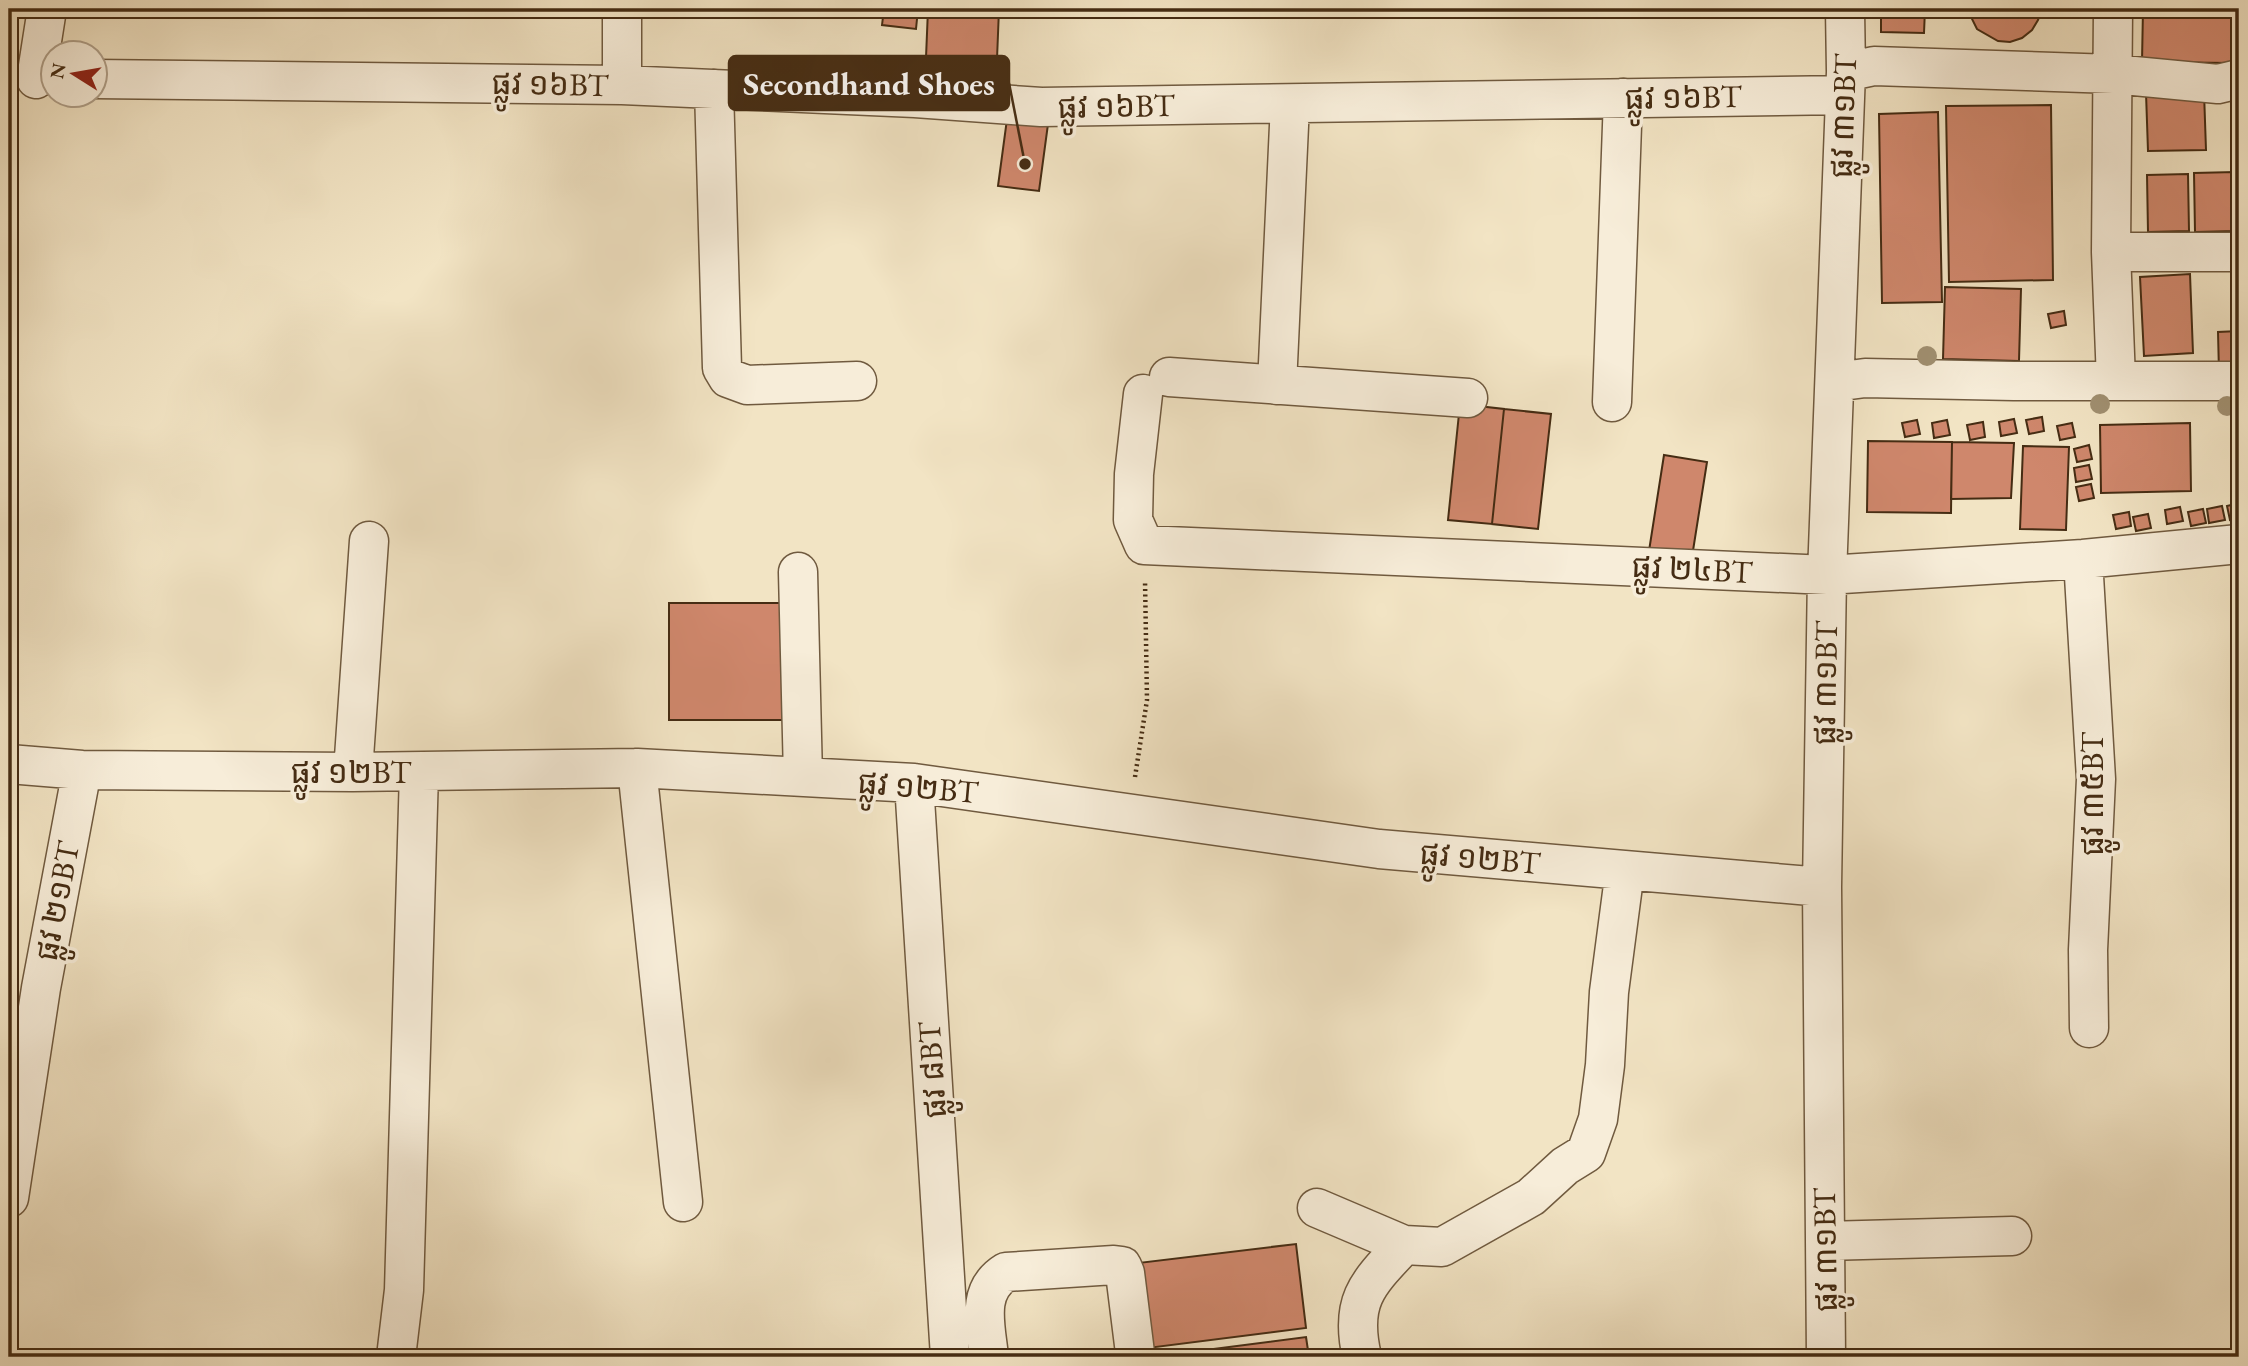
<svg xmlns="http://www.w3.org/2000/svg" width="2248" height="1366" font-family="'EB Garamond','Noto Sans Khmer',serif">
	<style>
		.building { fill: #cf876c; stroke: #452c13; stroke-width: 2 }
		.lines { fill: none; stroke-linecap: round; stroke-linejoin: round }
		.minor-casing { stroke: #705a3f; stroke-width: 41 }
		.path { stroke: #452c13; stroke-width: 4.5; stroke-dasharray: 2 3.5; stroke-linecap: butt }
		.minor { stroke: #f7edd9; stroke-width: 38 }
		.tree { fill: #a08f70 }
		.labels { text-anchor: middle; stroke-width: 7; stroke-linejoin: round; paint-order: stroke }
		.street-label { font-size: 32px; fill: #452c13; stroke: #f7edd9 }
		.leader { fill: none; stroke: #452c13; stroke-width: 2.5 }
		.callout-dot { fill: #452c13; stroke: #f7edd9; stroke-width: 2.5 }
		.callout { fill: #452c13; stroke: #452c13; stroke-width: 2.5 }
		.callout-label { font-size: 33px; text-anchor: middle; font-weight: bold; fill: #fff }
	</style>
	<rect width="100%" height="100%" fill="#f2e4c4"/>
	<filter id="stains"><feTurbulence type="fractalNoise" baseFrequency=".00286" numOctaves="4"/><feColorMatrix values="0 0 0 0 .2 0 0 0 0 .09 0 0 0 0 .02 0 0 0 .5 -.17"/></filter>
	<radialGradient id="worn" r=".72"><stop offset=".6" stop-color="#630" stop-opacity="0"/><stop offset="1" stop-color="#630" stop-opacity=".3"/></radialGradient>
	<path class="building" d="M884 9H918L916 29 882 25Z
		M928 9H999L996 84 925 82Z
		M1881 9H1925L1924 33 1881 32Z
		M1969 9H2042L2038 20 2032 30 2022 38 2010 42 1998 41 1977 29 1972 19Z
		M2143 9H2232V63L2142 62Z
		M2204 92 2206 150 2148 151 2146 93Z
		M2051 105 2053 280 1949 282 1946 106Z
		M1938 112 1942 302 1882 303 1879 114Z
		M1007 119 1048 124 1039 191 998 186Z
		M2235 172 2236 231 2195 232 2194 173Z
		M2188 174 2189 231 2148 232 2147 175Z
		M2190 274 2193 353 2144 356 2140 277Z
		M1945 287 2021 289 2019 361 1943 359Z
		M2064 311 2066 325 2051 328 2048 314Z
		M2239 331V373H2219L2218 332Z
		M1460 404 1504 409 1492 524 1448 520Z
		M1504 409 1551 414 1538 529 1492 524Z
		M2042 417 2044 431 2029 434 2026 420Z
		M2014 419 2017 433 2001 436 1999 422Z
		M1917 420 1920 434 1905 437 1902 423Z
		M1947 420 1950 435 1934 438 1932 423Z
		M1983 422 1985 437 1970 440 1967 425Z
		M2072 423 2075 437 2060 440 2057 426Z
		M2190 423 2191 491 2101 493 2100 425Z
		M1868 441 1952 442 1951 513 1867 512Z
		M1952 442 2014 443 2011 498 1951 499Z
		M2089 445 2092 459 2077 462 2074 449Z
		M2023 446 2069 447 2066 530 2020 529Z
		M1664 455 1707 462 1692 557 1649 551Z
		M2089 465 2092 479 2076 482 2074 468Z
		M2091 484 2094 498 2079 501 2076 487Z
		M2239 503V518L2230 520 2227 506Z
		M2222 506 2225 520 2209 523 2207 509Z
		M2180 507 2183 521 2167 524 2165 510Z
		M2203 509 2206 523 2191 526 2188 512Z
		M2129 512 2131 526 2116 529 2113 515Z
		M2148 514 2151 528 2136 531 2133 517Z
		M669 603H792V720H669Z
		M1296 1244 1306 1328 1148 1348 1138 1263Z
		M1306 1337 1309 1357H1151Z"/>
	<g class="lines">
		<g class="minor-casing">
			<path id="minor" d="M622 9V85
				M2113 9 2111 252 2116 380
				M1846 72 1874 66 2113 74 2218 84 2239 79
				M36 79 47 9
				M94 79 622 85 915 98 1041 107 1845 95
				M714 89 722 368 728 378 747 385 857 381
				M2111 252H2239
				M1169 377 1468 398
				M1835 382 1865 378 2014 381H2239
				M1277 385 1290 104
				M1143 394 1134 474 1133 520 1144 545 1827 575 2083 559 2239 544
				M1612 402 1623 98
				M2083 559 2096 779 2088 950 2089 1028
				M798 572 803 777
				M9 764 82 770 353 772 637 768 914 783 1379 849 1822 887
				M637 768 683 1202
				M353 772 369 541
				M914 783 950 1357
				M9 1198 41 988 82 770
				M1317 1208 1404 1245 1442 1247 1531 1197 1565 1166 1586 1153 1598 1119 1605 1065 1609 992 1625 870
				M1825 1241 2012 1236
				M396 1357 404 1290 419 772
				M989 1357C986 1326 975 1291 1006 1272L1114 1265 1122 1266 1125 1273 1135 1353 1133 1357
				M1362 1357C1349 1301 1367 1284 1404 1245
				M1826 1357 1822 887 1827 575 1846 72 1845 9"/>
		</g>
		<path class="path" d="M1135 777 1147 700 1145 580"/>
		<use href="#minor" class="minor"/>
	</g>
	<g class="tree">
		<circle cx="1927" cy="356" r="10"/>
		<circle cx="2100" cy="404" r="10"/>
		<circle cx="2227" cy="406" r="10"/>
	</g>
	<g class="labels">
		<g class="street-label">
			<text transform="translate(550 84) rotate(1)" y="11">ផ្លូវ ១៦BT</text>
			<text transform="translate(1683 97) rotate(-1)" y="11">ផ្លូវ ១៦BT</text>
			<text transform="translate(1116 106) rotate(-1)" y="11">ផ្លូវ ១៦BT</text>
			<text transform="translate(1843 116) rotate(-88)" y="11">ផ្លូវ ៣១BT</text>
			<text transform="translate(1692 569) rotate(3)" y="11">ផ្លូវ ២៤BT</text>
			<text transform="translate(1825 683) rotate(-89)" y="11">ផ្លូវ ៣១BT</text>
			<text x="351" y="783">ផ្លូវ ១២BT</text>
			<text transform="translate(918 787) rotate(5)" y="11">ផ្លូវ ១២BT</text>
			<text transform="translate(2092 794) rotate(-90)" y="11">ផ្លូវ ៣៥BT</text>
			<text transform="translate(1480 858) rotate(5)" y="11">ផ្លូវ ១២BT</text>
			<text transform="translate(57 901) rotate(-79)" y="11">ផ្លូវ ២១BT</text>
			<text transform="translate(932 1070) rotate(-94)" y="11">ផ្លូវ ៨BT</text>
			<text transform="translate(1825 1250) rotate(-91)" y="11">ផ្លូវ ៣១BT</text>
		</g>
	</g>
	<path class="leader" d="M1025 164L1009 83"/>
	<circle class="callout-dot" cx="1025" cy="164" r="7"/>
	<rect class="callout" x="729" y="56" width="280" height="54" rx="7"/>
	<g class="callout-label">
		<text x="869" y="95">Secondhand Shoes</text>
	</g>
	<rect width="2248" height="1366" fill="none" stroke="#f2e4c4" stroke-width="35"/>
	<rect x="10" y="10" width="2227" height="1345" fill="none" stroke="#452c13" stroke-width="3.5"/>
	<rect x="18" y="18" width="2213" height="1331" fill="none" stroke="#452c13" stroke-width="2"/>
	<g transform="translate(74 74) rotate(281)"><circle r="33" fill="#f7edd9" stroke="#b0a08a" stroke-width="2"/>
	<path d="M0-5L12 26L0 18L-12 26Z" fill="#8f2418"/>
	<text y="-10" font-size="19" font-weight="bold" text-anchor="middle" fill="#452c13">N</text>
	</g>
	<rect width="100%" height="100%" filter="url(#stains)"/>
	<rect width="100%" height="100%" fill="url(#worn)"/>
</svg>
